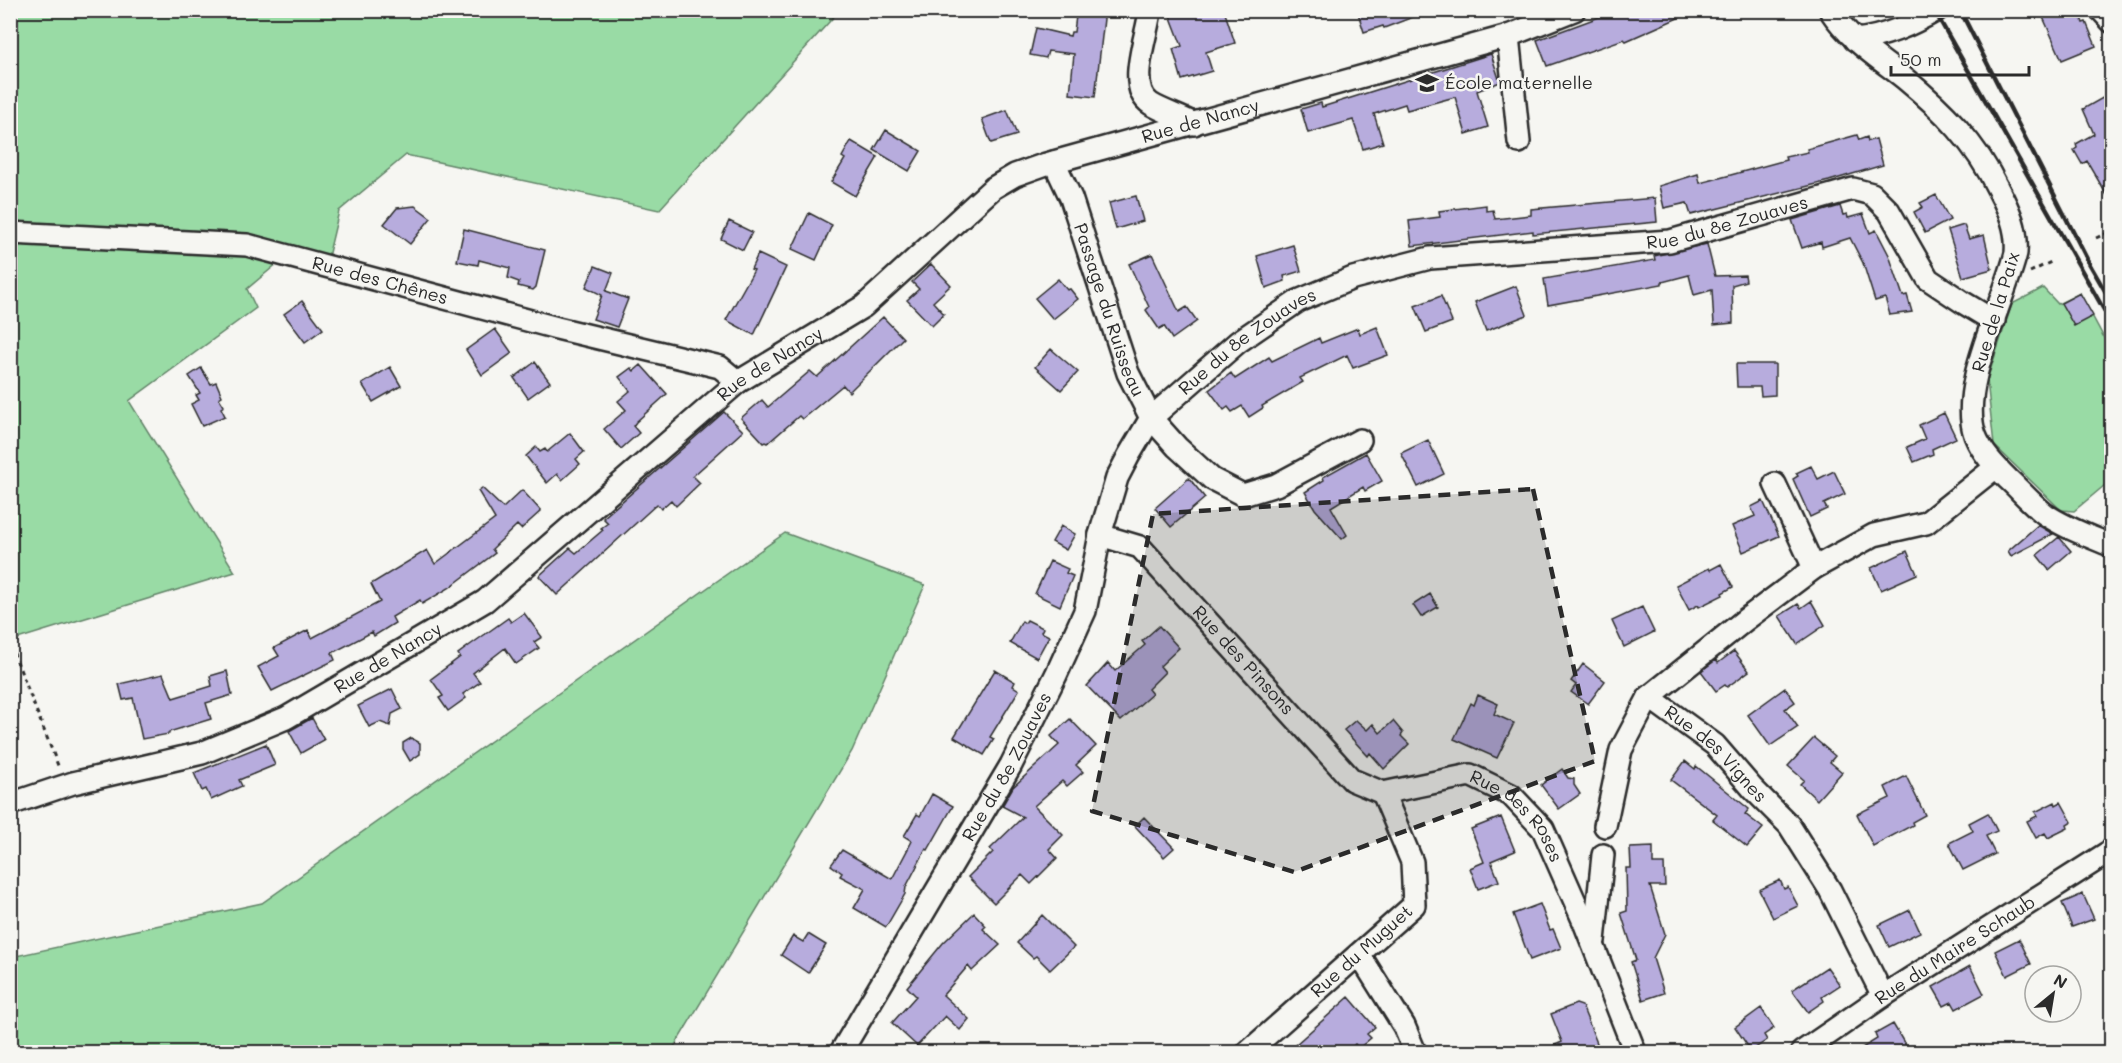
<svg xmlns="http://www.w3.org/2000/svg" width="2122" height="1063" font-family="Mali,sans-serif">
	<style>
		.green { fill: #99dba5; stroke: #628368; stroke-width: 1.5 }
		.building { fill: #b7acdd; stroke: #2b2b2b; stroke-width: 1.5 }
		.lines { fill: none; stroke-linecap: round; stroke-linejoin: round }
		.minor-casing { stroke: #2b2b2b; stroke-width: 26 }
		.path { stroke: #2b2b2b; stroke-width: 3; stroke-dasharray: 4.5 4.5; stroke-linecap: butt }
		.minor { stroke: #f6f6f2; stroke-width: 21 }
		.rail { stroke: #2b2b2b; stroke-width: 4.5 }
		.marked { fill: #2b2b2b; fill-opacity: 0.2; stroke: #2b2b2b; stroke-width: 4.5; stroke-dasharray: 12 8; stroke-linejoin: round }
		.labels { text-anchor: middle; stroke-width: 5; stroke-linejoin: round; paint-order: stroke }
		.poi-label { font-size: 18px; fill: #2b2b2b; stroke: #f6f6f2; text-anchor: start }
		.street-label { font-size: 18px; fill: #2b2b2b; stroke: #f6f6f2 }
	</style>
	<rect width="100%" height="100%" fill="#f6f6f2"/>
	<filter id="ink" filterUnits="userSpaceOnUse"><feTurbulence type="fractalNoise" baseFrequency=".0167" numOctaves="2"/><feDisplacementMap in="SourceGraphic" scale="12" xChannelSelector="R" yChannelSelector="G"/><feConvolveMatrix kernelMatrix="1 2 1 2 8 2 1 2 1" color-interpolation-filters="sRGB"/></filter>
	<g filter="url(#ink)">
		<path class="green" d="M11 11H839L659 210 406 155 339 211 328 257 291 252 247 289 256 308 129 401 235 572 11 641Z
			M2043 288 2058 304 2080 293 2111 351V480L2074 511 2061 510 1994 445 1987 380 2012 304Z
			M785 533 925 585 852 751 671 1052H11V957L262 903Z"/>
		<path class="building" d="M1079 10H1105L1095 97 1070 94 1074 54 1048 51 1046 58 1030 55 1036 28 1070 36 1071 32H1074L1076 16H1078Z
			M1183 10H1224L1235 43 1206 52 1212 71 1182 80 1173 49 1182 46 1170 15Z
			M1357 10H1421V14L1384 28 1383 26 1364 32Z
			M1618 10H1696L1626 41 1624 39 1547 66 1537 40Z
			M2053 10H2067L2069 16 2079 12 2083 23 2086 22 2096 46 2062 60 2042 15Z
			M1491 54 1500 82 1477 91 1488 127 1466 134 1455 97 1407 110 1405 104 1374 114 1383 143 1363 149 1353 120 1308 133 1301 109 1321 103 1322 107Z
			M2106 96 2112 107V204L2087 161 2082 164 2074 150 2077 148 2076 144 2094 134 2083 109Z
			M1007 110 1017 135 991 143 982 119Z
			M886 130 921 151 909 171 874 150Z
			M1857 135 1859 140 1867 137 1868 141 1876 139 1883 165 1829 181 1691 215 1687 203 1664 208 1659 186 1698 174 1700 183 1727 176 1786 160 1785 157 1808 152 1807 149Z
			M851 141 878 157 855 196 831 182 845 159 842 157Z
			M1936 195 1950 220 1925 233 1914 212 1923 207 1920 203Z
			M1136 196 1143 221 1116 229 1109 203Z
			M1655 198 1657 222 1533 234V231L1412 246 1409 221 1440 217 1439 211 1486 205V211L1493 210 1495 219 1531 215V209Z
			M415 206 431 218 410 244 384 224 397 208Z
			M1840 206 1843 215 1847 214 1848 218 1863 214 1870 233 1876 230 1889 255 1903 296 1907 295 1912 312 1890 315 1885 298 1875 301 1863 263 1850 238 1822 247 1821 242 1802 248 1792 220Z
			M809 213 832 225 816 260 792 249Z
			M729 221 752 232 743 250 721 239Z
			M1964 225 1969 239 1984 235 1992 269 1963 277 1948 230Z
			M464 229 545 250 536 287 533 290 518 286 519 282 508 278 510 268 479 260 478 265 457 261Z
			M1707 244 1715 276 1745 275 1746 281 1732 285 1733 323 1714 325 1712 290 1694 295 1689 275 1662 282V284L1548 305 1544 279 1655 260 1654 256Z
			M1293 245 1301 271 1284 276 1285 281 1266 288 1257 256Z
			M758 254 786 267 754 335 726 320 754 270 751 269Z
			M1152 254 1179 312 1187 307 1197 321 1172 339 1164 326 1159 329 1146 310 1149 307 1129 264Z
			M931 264 951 285 933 302 944 314 932 326 907 300 919 289 912 282Z
			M595 266 613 273 606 291 628 299 617 327 593 319 602 295 586 287Z
			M1058 279 1067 290 1070 289 1078 299 1053 319 1035 298Z
			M1516 286 1527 315 1486 331 1475 302Z
			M2080 293 2093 316 2074 326 2061 303Z
			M1441 296 1452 322 1426 332 1415 306Z
			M302 301 323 329 305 342 284 314Z
			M883 317 903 338 849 392 843 385 802 419 799 416 768 443 766 442 764 443 741 418 762 400 768 407 810 371 817 377Z
			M1377 327 1388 355 1353 368 1347 355 1300 378 1303 382 1262 406 1263 408 1249 417 1242 406 1232 412 1228 407 1224 410 1209 390 1231 373 1235 379 1269 357 1272 361 1319 338 1321 343 1358 328 1360 334Z
			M495 329 512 353 482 375 466 350Z
			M1051 349 1078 372 1061 390 1035 367Z
			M535 362 550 382 528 398 514 378Z
			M1736 364H1775V395L1761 396 1760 387H1737Z
			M641 365 667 394 636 422 633 426 639 433 621 449 604 429 626 410 618 401 630 391 619 377 631 368 634 371Z
			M390 367 401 386 373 402 362 384Z
			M201 368 211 384 216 382 222 396 219 398 224 406 221 408 225 416 202 426 191 404 199 400 196 395 200 393 189 376Z
			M724 412 743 431 693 476 700 483 676 506 671 500 661 509 657 504 557 595 539 576 570 548 576 553 603 530 601 528 608 523 603 518Z
			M1944 413 1956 438 1932 449 1933 454 1914 462 1907 447 1925 439 1919 425Z
			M570 433 584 452 576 459 580 464 562 480 557 474 547 483 526 456 536 447 540 452 545 449 547 452Z
			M1428 440 1444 474 1418 487 1401 453Z
			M1366 453 1382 481 1365 491 1363 487 1331 507 1347 535 1342 539 1315 509 1305 492 1324 480 1323 477Z
			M1811 466 1818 479 1834 471 1845 494 1824 504 1827 509 1810 517 1793 479 1798 476 1796 473Z
			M1189 478 1205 498 1171 527 1155 508Z
			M482 488 503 508 522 490 541 511 521 529 517 525 492 549 495 553 449 588 422 604 420 600 392 617 395 623 374 636 372 632 332 653 335 660 272 691 258 667 279 656 274 648 308 630 312 638 380 602 371 584 427 550 435 564 495 519 478 491Z
			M1763 501 1779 536 1743 552 1732 526 1755 516 1751 507Z
			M2038 525 2053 534 2011 556 2008 551Z
			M1061 526 1075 534 1066 550 1052 542Z
			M2059 537 2071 551 2049 570 2037 555Z
			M1907 551 1917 574 1881 590 1871 568Z
			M1050 561 1068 569 1066 573 1073 576 1060 606 1035 594Z
			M1721 564 1733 587 1722 593 1723 595 1699 607 1698 605 1689 610 1676 585 1709 568 1710 570Z
			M1430 594 1438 607 1421 617 1413 605Z
			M1811 601 1825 625 1797 644 1779 616 1798 604 1801 608Z
			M1642 607 1654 632 1624 647 1612 621Z
			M524 613 542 637 534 642 539 648 516 664 505 648 473 673 480 682 463 694 466 698 448 711 439 698 443 696 431 679 460 657 458 654 470 645 508 618 511 622Z
			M1027 620 1043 628 1041 632 1049 636 1037 658 1010 643 1022 621 1025 623Z
			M1159 626 1179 648 1160 666 1165 672 1148 689 1152 694 1121 721 1087 686 1108 663 1115 671 1145 645 1142 641Z
			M1734 651 1749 671 1727 687 1725 685 1716 691 1701 671 1716 660 1718 663Z
			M1583 664 1605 681 1588 704 1571 692 1576 685 1571 681Z
			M995 670 1015 682 1013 686 1019 690 990 737 994 739 984 755 954 737Z
			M227 671 232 695 206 703 211 719 169 732V734L142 739 133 698 123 700 119 684 163 674 173 698 212 686 210 676Z
			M1785 688 1795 702 1785 709 1798 727 1770 746 1748 715Z
			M392 689 402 709 392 714 390 726 380 722 369 727 358 706Z
			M1478 695 1498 704 1494 714 1514 723 1497 758 1454 739 1471 703 1474 705Z
			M312 718 324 740 301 753 289 731Z
			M1070 719 1096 746 1076 765 1083 772 1067 786 1062 781 1034 806 1063 835 1049 849 1057 858 1031 884 1022 875 994 903 968 877 993 852 990 849 1023 817 1002 806 1013 787 1059 745 1051 736Z
			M1356 720 1367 730 1373 724 1380 733 1393 721 1403 733 1401 736 1409 744 1384 769 1370 753 1368 756 1344 730Z
			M411 738 420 743V754L410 761 403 749V743Z
			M1814 738 1835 756 1830 762 1842 772 1817 800 1800 784 1804 780 1788 766Z
			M266 744 275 765 239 780 242 786 211 800 206 789 202 791 194 773Z
			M1685 761 1695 769 1696 766 1749 809 1745 814 1763 828 1747 847 1713 820 1717 815 1671 780Z
			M1562 769 1568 778 1574 779V785L1580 794 1559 809 1541 785Z
			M1906 776 1925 815 1912 822 1913 825 1873 846 1857 814 1890 798 1885 787Z
			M932 794 953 806 928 850 926 849 906 887 905 894 886 927 854 908 865 889 840 876 842 873 831 865 842 850 892 879 912 841 904 836 917 814 920 816Z
			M2055 802 2056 805 2061 802 2072 822 2067 825 2068 828 2048 838 2045 833 2036 838 2027 821 2037 816 2035 812Z
			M1988 813 1997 831 1986 836 1995 854 1963 870 1949 843 1973 831 1969 823Z
			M1144 817 1174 848 1164 857 1135 826Z
			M1501 817 1515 851 1491 861 1499 881 1478 889 1470 868 1484 862 1471 829Z
			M1653 847V864H1664L1665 886H1650L1665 934 1653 958 1664 993 1643 1000 1631 962 1636 960 1621 913 1627 911 1626 868H1631L1630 848Z
			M1780 880 1784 889 1788 887 1798 906 1773 918 1759 890Z
			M2083 894 2094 919 2072 927 2062 903Z
			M1540 904 1550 930 1553 929 1561 948 1530 960 1513 914Z
			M1910 910 1920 932 1889 947 1879 925Z
			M974 913 986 926 983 929 1000 945 972 971 968 966 943 995 969 1019 960 1030 945 1016 917 1046 892 1023 916 996 907 987 943 943Z
			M1042 915 1074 947 1050 970 1036 956 1033 958 1017 943Z
			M808 934 826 945 808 973 781 955 793 936 803 942Z
			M2019 939 2031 964 2007 976 1995 951Z
			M1970 966 1984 994 1956 1009 1952 1002 1944 1006 1933 987Z
			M1827 967 1840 985 1822 997 1824 1001 1808 1012 1792 990Z
			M1349 997 1375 1027 1367 1034 1371 1038 1359 1048 1355 1044 1346 1053H1286Z
			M1576 1004 1582 1006 1601 1053H1537L1562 1042 1551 1014Z
			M1761 1008 1774 1028 1764 1035 1767 1040 1751 1051 1735 1027Z
			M1893 1024 1910 1053H1854L1877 1039 1875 1034Z"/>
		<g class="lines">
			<g class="minor-casing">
				<g id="minor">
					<path d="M1150 10C1148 35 1125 88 1151 104 1164 112 1180 116 1194 124"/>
					<path d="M1830 10C1849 39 1877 57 1904 78 1943 110 1976 143 1998 189 2009 210 2018 229 2016 253 2004 303 1958 387 1975 435 1982 453 1995 466 2008 479 2020 490 2032 504 2045 514 2065 528 2089 536 2112 546"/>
					<path d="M2101 10 2112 22"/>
					<path d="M1508 36 1519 142"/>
					<path d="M1855 40C1885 37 1911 25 1937 10"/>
					<path id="s1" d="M1054 162 1071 198 1128 373 1151 418 1177 447 1212 479 1243 495 1276 485 1360 440"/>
					<path id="s2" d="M10 233 247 245 557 328 720 367 738 382"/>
					<path d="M1775 484 1814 568"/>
					<path id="s3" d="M1100 535 1140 547 1352 780 1383 793"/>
					<path id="s4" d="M1649 697 1715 745 1753 789 1789 825 1830 890 1883 996"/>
					<path id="s5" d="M1383 793 1470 775 1511 795 1543 829 1584 922 1635 1052"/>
					<path id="s6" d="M10 804 73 783 202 753 286 718 485 601 738 382 864 306 993 188 1015 175 1046 164 1508 36 1574 10"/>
					<path d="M1605 826 1621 750 1649 697 1745 620 1814 568 1874 535 1926 523 1996 467"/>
					<path d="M1594 941 1603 855"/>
					<path d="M1359 954 1404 1026 1415 1052"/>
					<path id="s7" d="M841 1052 1011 765 1056 675 1085 611 1100 535 1117 478 1129 455 1151 418 1238 342 1298 301 1353 278 1430 258 1670 241 1853 189 1872 194 1889 211 1928 279 1964 303 1994 321"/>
					<path id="s8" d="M1248 1052 1414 905 1412 862 1383 793"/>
					<path id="s9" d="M1802 1052 1883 996 2112 850"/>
				</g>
			</g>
			<path class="path" d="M2096 238 2112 231
				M2030 272 2053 261
				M10 644 59 768"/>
			<use href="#minor" class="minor"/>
			<path class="rail" d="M1934 10 2112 324
				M1960 10 2089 263 2112 303"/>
		</g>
	</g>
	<path class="marked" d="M1533 489 1595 761 1294 872 1092 811 1153 514Z"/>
	<defs>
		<g id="school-bare" transform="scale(1.8)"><path d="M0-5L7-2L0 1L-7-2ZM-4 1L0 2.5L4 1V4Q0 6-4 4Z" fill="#2b2b2b" stroke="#f6f6f2" stroke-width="2.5" paint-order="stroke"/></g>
	</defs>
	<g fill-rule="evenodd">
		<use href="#school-bare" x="1427" y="83"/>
	</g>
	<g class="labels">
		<g class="poi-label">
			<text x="1445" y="89">École maternelle</text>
		</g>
		<g class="street-label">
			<text dy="6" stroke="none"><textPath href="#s6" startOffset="1396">Rue de Nancy</textPath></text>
			<text dy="6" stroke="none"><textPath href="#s7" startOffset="1338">Rue du 8e Zouaves</textPath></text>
			<text dy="6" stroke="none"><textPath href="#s2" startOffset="375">Rue des Chênes</textPath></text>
			<text dy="6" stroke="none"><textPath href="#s1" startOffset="158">Passage du Ruisseau</textPath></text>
			<text transform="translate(1996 312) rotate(-73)" y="6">Rue de la Paix</text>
			<text dy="6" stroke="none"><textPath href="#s7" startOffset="834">Rue du 8e Zouaves</textPath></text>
			<text dy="6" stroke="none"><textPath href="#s6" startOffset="892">Rue de Nancy</textPath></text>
			<text dy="6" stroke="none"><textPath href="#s6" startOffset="408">Rue de Nancy</textPath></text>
			<text dy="6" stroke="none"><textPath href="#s3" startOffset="195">Rue des Pinsons</textPath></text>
			<text dy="6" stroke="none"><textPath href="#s4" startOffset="88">Rue des Vignes</textPath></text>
			<text dy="6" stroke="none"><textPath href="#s7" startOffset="330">Rue du 8e Zouaves</textPath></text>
			<text dy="6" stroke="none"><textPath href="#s5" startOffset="153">Rue des Roses</textPath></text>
			<text dy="6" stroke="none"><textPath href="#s9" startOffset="184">Rue du Maire Schaub</textPath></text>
			<text dy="6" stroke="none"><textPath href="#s8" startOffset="152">Rue du Muguet</textPath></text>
		</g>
	</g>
	<rect width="2122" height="1063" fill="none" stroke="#f6f6f2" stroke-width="36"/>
	<rect x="18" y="18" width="2086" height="1027" fill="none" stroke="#2b2b2b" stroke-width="2" filter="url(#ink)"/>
	<g transform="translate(2053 994) rotate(30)"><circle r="28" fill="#f6f6f2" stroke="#a5a5a2" stroke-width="1.5"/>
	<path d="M0-4.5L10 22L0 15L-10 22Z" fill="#2b2b2b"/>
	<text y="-9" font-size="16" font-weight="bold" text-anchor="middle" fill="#2b2b2b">N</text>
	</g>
	<path d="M1891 66v9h138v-9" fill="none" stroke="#2b2b2b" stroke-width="3"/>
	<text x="1900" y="66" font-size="18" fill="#2b2b2b" stroke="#f6f6f2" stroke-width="4.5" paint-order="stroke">50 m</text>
</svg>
